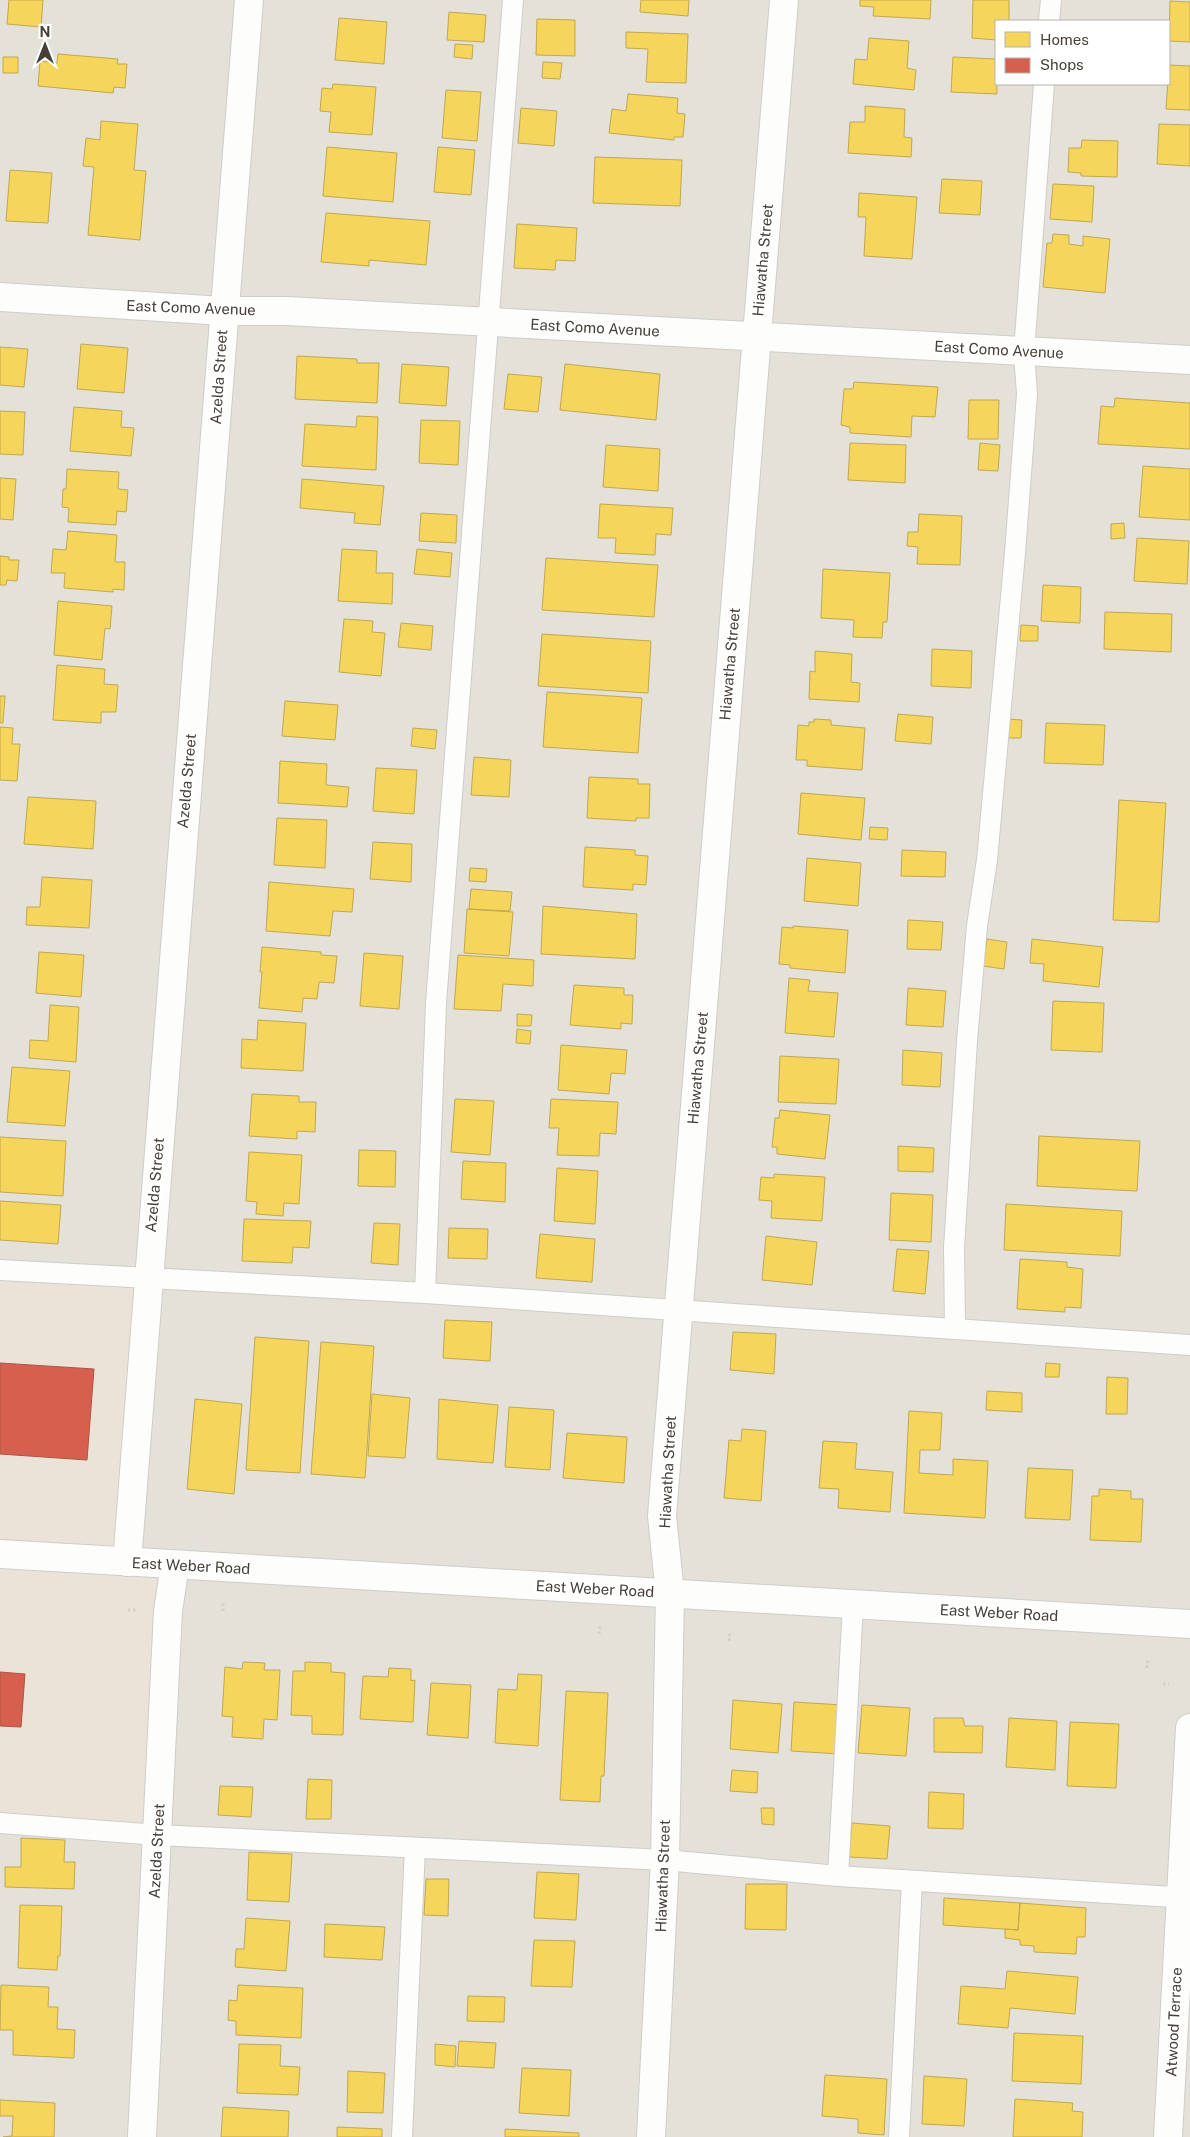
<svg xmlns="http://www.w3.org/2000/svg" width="1190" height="2137" font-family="'Public Sans',sans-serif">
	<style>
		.residential { fill: #e4e1d9; fill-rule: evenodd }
		.commercial { fill: #ebe3d8 }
		.homes { fill: #f6d55c; stroke: #c1a851 }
		.shops { fill: #d6604d; stroke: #ab5647 }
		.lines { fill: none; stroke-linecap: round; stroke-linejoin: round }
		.service-casing { stroke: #cfcdc9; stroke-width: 22 }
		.minor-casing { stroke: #cfcdc9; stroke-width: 30 }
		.tertiary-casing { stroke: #cfcdc9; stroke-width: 30 }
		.path { stroke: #d1cfca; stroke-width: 3; stroke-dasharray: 2.5 2.5; stroke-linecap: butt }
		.service { stroke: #fdfdfc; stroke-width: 20 }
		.minor { stroke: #fdfdfc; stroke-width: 28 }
		.tertiary { stroke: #fdfdfc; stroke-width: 28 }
		.labels { text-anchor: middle; stroke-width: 5; stroke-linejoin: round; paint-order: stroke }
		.street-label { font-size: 15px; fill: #464038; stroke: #fff }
	</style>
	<rect width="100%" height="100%" fill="#f1efeb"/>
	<path class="residential" d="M0 0H1190V2137H0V1828L127 1561 0 1269ZM996 21H1169V84H996Z"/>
	<path class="commercial" d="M0 1269 154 1278 127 1560 183 1567 162 1837 0 1828Z"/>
	<path class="homes" d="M9 0H43L41 27 7 24Z
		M641 0H689L688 16 640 12Z
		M860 0H931L930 19 873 16 874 7 860 6Z
		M973 0H1009V21H996V40L972 38Z
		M1170 1 1190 2V42L1169 41Z
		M449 12 486 15 484 42 447 40Z
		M339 18 387 22 384 64 335 60Z
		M537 19 575 20V56L536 55Z
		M626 32 688 34 686 83 646 82 648 49 626 48Z
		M869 38 909 41 907 68 916 70 914 90 853 84 855 59 867 60Z
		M455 44 473 45 472 59 454 57Z
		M58 54 118 59 117 64H127L125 88 114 87 113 93 38 86 40 61 57 63Z
		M3 57H18V73H3Z
		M953 57 996 59 997 94 951 92Z
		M543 62 562 63 560 79 542 78Z
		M1169 65 1190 66V110L1166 109Z
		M333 84 376 87 372 135 329 132 331 112 320 111 322 88 332 89Z
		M446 90 481 92 477 141 442 138Z
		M628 94 678 98 677 113 685 114 683 137H674V140L609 133 612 109 626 111Z
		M865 106 905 109 904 137 912 138 911 157 848 153 850 122H865Z
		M521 108 557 111 554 146 518 143Z
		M101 121 138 124 134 170 146 171 140 240 88 235 94 167 83 166 86 138 100 140Z
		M1159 124 1190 125V166L1157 164Z
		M1082 140 1118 141 1117 177 1081 176V173L1068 172 1069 148H1081Z
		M327 147 397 153 393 202 323 196Z
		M438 147 475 150 471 195 434 192Z
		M595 157 682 160 680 206 593 203Z
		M10 170 52 173 48 223 6 221Z
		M942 179 982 181 980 215 939 213Z
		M1053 184 1094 186 1092 222 1050 219Z
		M859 193 917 197 912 259 864 256 866 217H858Z
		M326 213 430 221 426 265 369 260V266L321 262Z
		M517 224 577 228 575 261 556 260 555 270 514 268Z
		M1053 234 1069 235V244L1083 246V236L1110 239 1105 293 1043 287 1047 243H1052Z
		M81 344 128 348 124 393 77 389Z
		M0 347 28 349 24 387 0 385Z
		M297 356 357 359V363H379L377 403 295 399Z
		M402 364 449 367 446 406 399 403Z
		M565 364 660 374 656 420 560 410Z
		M508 374 542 377 538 412 504 409Z
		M854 382 938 387 935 417 912 416 911 437 850 433V427L841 425 844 389H853Z
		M1115 398 1190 403V449L1098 444 1101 406 1114 407Z
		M969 400H999L998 439H968Z
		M74 407 122 411 121 427 134 428 131 456 70 451Z
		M0 411 25 412 23 455 0 454Z
		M357 416 378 417 376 470 302 466 305 424 356 427Z
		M421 420 460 421 458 465 419 463Z
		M850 443 906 445 905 483 848 480Z
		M980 443 1000 445 998 471 978 470Z
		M606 445 660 449 658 491 603 487Z
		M1143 466 1190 469V520L1139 517Z
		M67 469 119 472 118 489 128 490 126 512 117 511 116 525 68 522 69 508 62 507 63 489H66Z
		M0 478 16 479 13 520 0 519Z
		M302 479 384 486 380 525 354 523 355 513 300 508Z
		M600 504 673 508 671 535 656 534 655 555 615 553 616 538H598Z
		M421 513 457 515 456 543 419 541Z
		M919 514 962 516 960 565 917 564 918 547 907 546 908 532H918Z
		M1124 523 1125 538 1111 539V524Z
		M68 531 117 535 115 562H125L124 590 113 589V592L64 588 65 573H51L53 549 66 550Z
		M1137 538 1189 541 1187 584 1134 581Z
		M342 549 377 551 376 573H393L392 604 338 601Z
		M417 549 452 553 450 577 414 574Z
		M0 556 9 557V560H19L17 581 7 580 6 585H0Z
		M546 558 658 565 654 617 542 610Z
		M823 569 890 573 887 622H883L882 638 853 637 854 620 821 618Z
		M1043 585 1081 587 1080 623 1041 621Z
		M58 601 112 606 110 629 105 628 102 660 54 655Z
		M1105 612 1172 614 1171 652 1104 649Z
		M344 619 373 621 372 632 385 633 381 676 339 672Z
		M401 623 433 626 431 650 398 647Z
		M1021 625 1038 626V641H1020Z
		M542 634 651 641 648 693 538 686Z
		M932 649 972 651 971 688 931 686Z
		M815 651 852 654 851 682 860 683 859 702 809 699 810 671 815 672Z
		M57 665 105 669 104 684 118 685 116 712H101V723L53 720Z
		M547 692 642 698 638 753 543 747Z
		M0 696H5L3 723H0Z
		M285 701 338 705 335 740 282 736Z
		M898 714 933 717 931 744 895 741Z
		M814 719 831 720V725L865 728 862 770 807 766V760H796L798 725 809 726V722H814Z
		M1007 719 1022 720 1021 738H1006Z
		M1046 723 1105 725 1103 765 1044 763Z
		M0 727 13 728 12 744H20L17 781 0 780Z
		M413 728 437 730 435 749 411 746Z
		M474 757 511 760 509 797 471 795Z
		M280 761 327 764 326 785 349 787 347 807 278 803Z
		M376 768 417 770 414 814 373 811Z
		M589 777 638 779V784H650L649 818H636V821L587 818Z
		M801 793 865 798 861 840 798 834Z
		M28 797 96 801 93 849 24 844Z
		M1119 800 1166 803 1159 922 1113 920Z
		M277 818 327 820 325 868 274 865Z
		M870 827 888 828 887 840 869 839Z
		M373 842 412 844 411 882 370 879Z
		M585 847 635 850V855L648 856 646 885 633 884V890L583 887Z
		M902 850 946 852 945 877 901 876Z
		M807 858 861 863 858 906 804 901Z
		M470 868 487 869 486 882 469 881Z
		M42 877 92 880 89 928 26 925 27 907H40Z
		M269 882 354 889 352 912 333 911 330 936 266 931Z
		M471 889 512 892 510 911 469 909Z
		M543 906 637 914 635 959 541 954Z
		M467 909 513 912 509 956 464 953Z
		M908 920 943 922 941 950 907 949Z
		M793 926 848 930 845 973 790 968V965L779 964 782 927 793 928Z
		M987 939 1007 942 1004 969 983 966Z
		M1032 939 1103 947 1099 987 1043 981 1044 964 1030 963Z
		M262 947 321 952V955L337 956 334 983 319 982 317 999 303 998 302 1012 259 1008 262 972H260Z
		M39 952 84 955 81 997 36 993Z
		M364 953 403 956 399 1009 360 1006Z
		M458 955 534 960 533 986 503 984 501 1011 454 1009Z
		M789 978 810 980 808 991 838 993 834 1037 785 1033Z
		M574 985 624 988V995H633L632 1024 621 1023V1029L570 1025Z
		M908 988 946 991 943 1027 906 1025Z
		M1053 1001 1104 1003 1102 1052 1051 1050Z
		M50 1005 79 1007 76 1062 29 1058 30 1040 48 1041Z
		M517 1014 532 1015 531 1026H517Z
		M258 1020 306 1023 303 1071 241 1068 242 1039 257 1040Z
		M517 1029 531 1031 530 1044 516 1043Z
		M561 1045 627 1050 625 1074 611 1073 609 1094 558 1090Z
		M903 1050 942 1053 940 1087 902 1085Z
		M780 1056 839 1059 836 1104 778 1102Z
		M12 1067 70 1071 65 1126 7 1122Z
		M252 1094 299 1096V1102H316L315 1132 297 1131V1139L249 1136Z
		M455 1099 494 1101 490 1155 451 1152Z
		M551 1099 618 1102 616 1134 600 1133 599 1156 557 1155 559 1128H549Z
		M780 1110 830 1115 825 1159 777 1154V1147H772L775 1118H779Z
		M1039 1136 1140 1141 1137 1191 1037 1186Z
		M0 1137 66 1141 63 1196 0 1192Z
		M898 1146 934 1148 933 1172 898 1171Z
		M359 1150 396 1151 395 1187 358 1186Z
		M249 1152 302 1155 299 1204 284 1203 283 1216 256 1214 257 1202 246 1201Z
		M463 1161 506 1163 505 1202 461 1199Z
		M557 1168 598 1171 595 1224 554 1221Z
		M774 1174 825 1177 822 1221 771 1218 772 1201 759 1200 761 1177 774 1178Z
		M891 1193 933 1195 931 1242 889 1240Z
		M0 1201 61 1205 58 1244 0 1240Z
		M1006 1204 1122 1211 1120 1256 1004 1250Z
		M244 1219 311 1221 309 1248 293 1247 292 1263 242 1261Z
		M374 1223 400 1224 398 1265 371 1263Z
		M449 1228 488 1229 487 1259 448 1258Z
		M540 1234 595 1239 592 1282 536 1278Z
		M766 1236 817 1242 812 1285 762 1280Z
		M897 1249 929 1251 925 1294 893 1291Z
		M1020 1259 1067 1262V1267L1083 1269 1081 1308 1065 1307V1312L1017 1309Z
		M445 1320 492 1322 490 1361 443 1358Z
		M733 1332 776 1334 774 1374 730 1370Z
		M255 1337 309 1341 300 1473 246 1470Z
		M321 1342 374 1346 365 1478 311 1474Z
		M1046 1363 1060 1364 1059 1377H1045Z
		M1107 1377 1128 1378 1127 1414H1106Z
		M987 1391 1022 1393V1412L986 1410Z
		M372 1394 410 1398 405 1458 368 1456Z
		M195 1399 242 1404 234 1494 187 1489Z
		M439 1399 498 1405 493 1463 437 1459Z
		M509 1407 554 1410 550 1470 505 1467Z
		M909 1411 942 1413 940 1450H920L919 1473 953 1475V1459L988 1461 985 1518 904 1513Z
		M742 1429 766 1431 761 1501 724 1498 729 1440 741 1441Z
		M567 1433 627 1437 624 1483 563 1478Z
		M823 1441 857 1443 855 1469 893 1472 890 1512 838 1508 839 1489 819 1488Z
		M1028 1468 1073 1470 1070 1520 1025 1518Z
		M1099 1489 1131 1491V1499H1143L1141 1542 1090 1540 1092 1496H1099Z
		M243 1662 265 1663 264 1670H280L277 1720 264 1719 263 1739 232 1737 233 1717 222 1716 225 1667 242 1669Z
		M305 1662 331 1663V1672L345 1673 343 1735 312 1734V1716L291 1715 293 1671H305Z
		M389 1668 411 1669V1681L415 1680 413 1722 360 1719 363 1676 388 1677Z
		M518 1674 542 1675 538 1746 495 1743 498 1689 517 1690Z
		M431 1683 471 1685 468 1738 427 1735Z
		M566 1691 608 1693 604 1776H601L600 1802 560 1800Z
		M733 1700 782 1704 778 1753 730 1749Z
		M794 1702 843 1705 840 1754 791 1751Z
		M862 1705 910 1708 906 1756 858 1753Z
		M934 1718H963L965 1726H983L982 1753 934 1752Z
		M1009 1718 1057 1721 1055 1770 1006 1767Z
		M1070 1722 1119 1724 1116 1788 1067 1786Z
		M732 1770 758 1772 757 1793 730 1791Z
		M308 1779 332 1780 331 1819H306Z
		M220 1786 253 1787 251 1817 218 1815Z
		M929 1792 964 1794 963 1829 928 1828Z
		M761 1808H774V1825L762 1824Z
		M852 1823 890 1826 887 1859 849 1857Z
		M21 1838 65 1840 64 1862H75L74 1889 5 1887V1867H21Z
		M249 1852 292 1854 289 1902 247 1900Z
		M537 1872 579 1874 576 1920 534 1918Z
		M426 1879H449L448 1916 424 1915Z
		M746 1884H787L786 1930 745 1929Z
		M944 1898 1020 1903 1018 1930 943 1925Z
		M1020 1903 1086 1908 1085 1937H1077L1076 1954 1034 1952V1946L1020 1945V1940L1005 1938V1929L1018 1930Z
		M20 1905 62 1906 60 1956H58L57 1970 18 1968Z
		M246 1918 290 1921 286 1971 235 1967 236 1949H244Z
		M325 1924 385 1927 382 1960 324 1957Z
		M534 1940 575 1941 572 1987 531 1986Z
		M1007 1971 1078 1977 1075 2014 1010 2008 1008 2028 958 2024 961 1986 1005 1989Z
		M1 1985 49 1987 48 2007H58L57 2029 75 2030 74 2058 13 2055V2030H0Z
		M238 1985 303 1988 301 2038 236 2035V2021L228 2020 229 2000 237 2001Z
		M468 1996 505 1997 504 2022 467 2021Z
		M1014 2033 1083 2036 1081 2084 1012 2081Z
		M459 2041 496 2043 494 2068 457 2066Z
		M239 2044 281 2045 280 2066 300 2067 298 2095 237 2093Z
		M435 2044 456 2046 455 2067 435 2065Z
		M522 2068 571 2070 569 2116 519 2113Z
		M348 2071 385 2073 383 2113 347 2112Z
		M825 2075 887 2079 884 2135 858 2133V2119L822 2116Z
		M924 2076 967 2079 964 2126 922 2124Z
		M1015 2099 1073 2103 1072 2111 1083 2112 1082 2137H1013Z
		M0 2100 55 2103 54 2137H3L12 2136 13 2116H0Z
		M223 2107 289 2111 288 2137H221Z
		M337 2127 382 2129V2137H337Z
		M505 2129 579 2133V2137H505Z"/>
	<path class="shops" d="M0 1363 94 1369 87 1460 0 1454Z
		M0 1672 25 1674 21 1727 0 1726Z"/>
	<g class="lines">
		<g class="service-casing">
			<path id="service" d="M1049 21 1051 0
				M0 1270 425 1293 1190 1345
				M425 1293 436 1003 513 0
				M955 1328 954 1248 967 1041 977 926 987 860 1015 553 1027 394 1024 352 1044 84
				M0 1823 158 1835 665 1860 838 1876 1190 1898
				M838 1876 853 1605
				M402 2137 415 1848
				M899 2137 912 1881"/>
		</g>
		<g class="minor-casing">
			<path id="minor" d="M0 297 224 311H287L1190 360
				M127 1562 249 0
				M142 2137 168 1611 175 1565
				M651 2137 665 1860 670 1594 662 1516 784 0
				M1168 2137 1190 1728"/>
		</g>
		<g class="tertiary-casing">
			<path id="tertiary" d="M0 1554 1190 1624"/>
		</g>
		<path class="path" d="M128 1610H136
			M223 1611V1602
			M599 1634 600 1625
			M729 1641 730 1632
			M1147 1668 1148 1659
			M1163 1684H1169"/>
		<use href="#service" class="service"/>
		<use href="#minor" class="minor"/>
		<use href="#tertiary" class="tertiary"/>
	</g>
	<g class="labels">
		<g class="street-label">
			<text transform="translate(763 260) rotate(-85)" y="5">Hiawatha Street</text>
			<text transform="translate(191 308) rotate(2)" y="5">East Como Avenue</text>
			<text transform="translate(595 328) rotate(3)" y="5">East Como Avenue</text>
			<text transform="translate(999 350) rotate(3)" y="5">East Como Avenue</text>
			<text transform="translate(219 377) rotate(-86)" y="5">Azelda Street</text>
			<text transform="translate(730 664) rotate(-85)" y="5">Hiawatha Street</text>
			<text transform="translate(187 781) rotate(-85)" y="5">Azelda Street</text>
			<text transform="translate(698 1068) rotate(-85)" y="5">Hiawatha Street</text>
			<text transform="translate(155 1185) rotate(-85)" y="5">Azelda Street</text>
			<text transform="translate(668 1472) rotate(-87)" y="5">Hiawatha Street</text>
			<text transform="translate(191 1566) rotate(3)" y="5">East Weber Road</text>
			<text transform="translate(595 1589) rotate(3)" y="5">East Weber Road</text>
			<text transform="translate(999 1613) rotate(3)" y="5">East Weber Road</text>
			<text transform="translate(157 1851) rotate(-87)" y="5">Azelda Street</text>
			<text transform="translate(663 1876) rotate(-88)" y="5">Hiawatha Street</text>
			<text transform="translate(1174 2022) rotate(-87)" y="5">Atwood Terrace</text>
		</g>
	</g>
	<rect x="995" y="20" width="175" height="65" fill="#ffffff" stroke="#b5b3af"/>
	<rect x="1005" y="32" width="25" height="15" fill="#f6d55c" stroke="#b5b3af"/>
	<text x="1040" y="45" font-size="15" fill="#464038">Homes</text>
	<rect x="1005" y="58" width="25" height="15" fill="#d6604d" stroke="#b5b3af"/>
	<text x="1040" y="70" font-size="15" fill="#464038">Shops</text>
	<g transform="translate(45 45)" stroke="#ffffff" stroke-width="4" paint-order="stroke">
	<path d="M0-4L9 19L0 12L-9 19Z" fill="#464038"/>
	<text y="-8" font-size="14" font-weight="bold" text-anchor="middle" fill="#464038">N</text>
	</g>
</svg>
